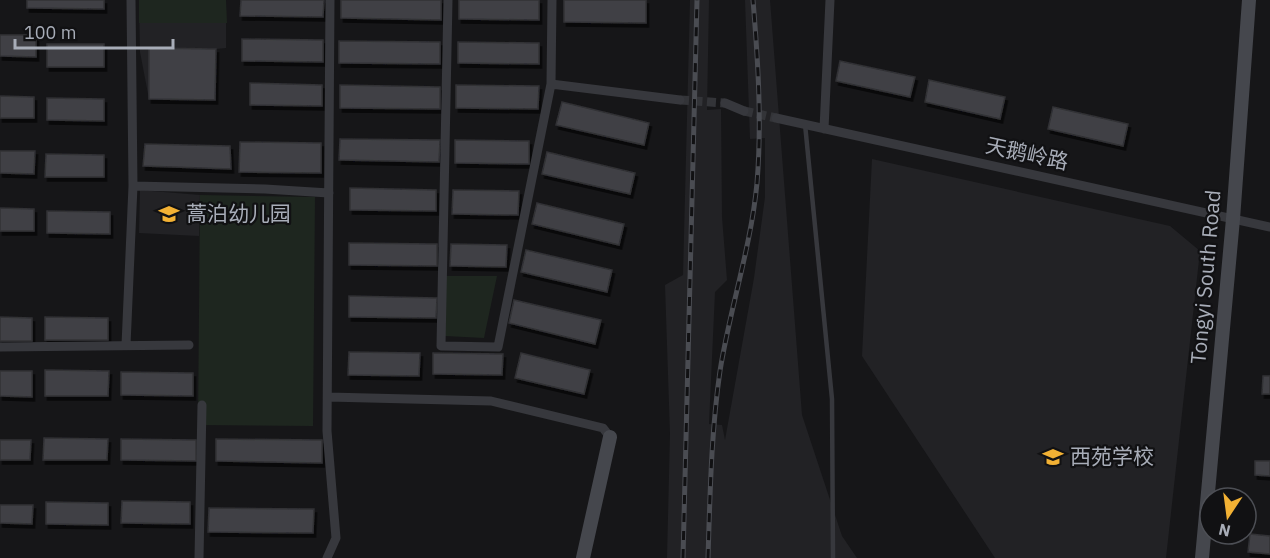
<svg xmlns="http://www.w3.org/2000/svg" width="1270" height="558" font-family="'IBM Plex Sans','Noto Sans SC',sans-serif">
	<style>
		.built { fill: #222225 }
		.green { fill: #1e261f }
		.building { fill: #404145; stroke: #303034; stroke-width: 1.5; filter: url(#shadow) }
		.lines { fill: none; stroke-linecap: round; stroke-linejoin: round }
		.street-tunnel { stroke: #333438; stroke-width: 9; stroke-dasharray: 9 4.5; stroke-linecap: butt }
		.lane { stroke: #37383d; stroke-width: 4.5 }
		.street { stroke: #37383d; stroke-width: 9 }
		.secondary { stroke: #45474d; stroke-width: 14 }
		.rail-casing { stroke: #4a4c52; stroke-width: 5 }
		.rail { stroke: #111113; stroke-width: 3; stroke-dasharray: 9; stroke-linecap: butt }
		.labels { text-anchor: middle; stroke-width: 4.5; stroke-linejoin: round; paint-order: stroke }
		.street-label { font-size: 21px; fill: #a8adb8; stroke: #111113 }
		.poi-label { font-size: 21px; fill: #a8adb8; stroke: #111113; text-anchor: start }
	</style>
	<defs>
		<filter id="shadow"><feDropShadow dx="2.5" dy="4" stdDeviation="0" flood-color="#0009"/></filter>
	</defs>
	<rect width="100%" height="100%" fill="#161618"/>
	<path class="built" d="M139 0H226V48L216 49 215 100 149 99 140 52Z
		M690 0H709L707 110 721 109 722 217 727 280 715 292 709 424 722 425 725 440 754 278 765 197V138L750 139 745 0H770L802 415 842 536 857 558H667L670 434 665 285 683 275Z
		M872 159 1170 226 1200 251 1166 558H995L862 356Z
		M140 190 200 195 199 236 139 233Z"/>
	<path class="green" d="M139 0H226L227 23H139Z
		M200 195 315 197 313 426 198 425Z
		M446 276H497L484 338 445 336Z"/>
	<path class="building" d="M27 0H104V9L27 8Z
		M241 0H324L323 17 240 16Z
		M341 0H441V20L341 18Z
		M459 0H539V20L459 19Z
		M564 0H646V23L564 22Z
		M0 35H36V57L0 56Z
		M242 39 323 40V62L242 61Z
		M339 41 440 42V64L339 63Z
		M458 42 539 43V64L458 63Z
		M47 44H104V67H47Z
		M149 48 216 49 215 100 149 99Z
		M840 61 915 77 910 97 836 81Z
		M929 80 1005 97 1000 119 925 102Z
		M250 83 322 85V106L250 105Z
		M340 85 440 87V109L340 108Z
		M456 85 539 86 538 109 456 108Z
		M0 96 34 97V118H0Z
		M47 98 104 99V121L47 120Z
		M562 102 649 123 644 145 556 125Z
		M1053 107 1128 124 1123 146 1048 129Z
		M340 139 440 140 439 162 339 160Z
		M455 140 529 141V164L455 163Z
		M240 142 321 143V173L239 172Z
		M145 144 230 146 231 169 143 166Z
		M0 151H35L34 174 0 173Z
		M547 152 635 173 630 194 542 174Z
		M46 154 104 155V177H45Z
		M350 188 436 190V211L350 210Z
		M453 190 519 191 518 215 452 214Z
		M537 203 624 224 619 245 532 224Z
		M0 208 34 209V231H0Z
		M47 211 110 212V234L47 233Z
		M349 243 437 244V266L349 265Z
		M451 244 507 245 506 267 450 266Z
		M526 250 612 270 607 292 521 272Z
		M349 296 437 298 436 318 349 317Z
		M514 300 601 320 595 344 509 323Z
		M0 317 32 318V341H0Z
		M45 317 108 318V340H45Z
		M349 352 420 353 419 376 348 375Z
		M433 353 503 354 502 375 433 374Z
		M521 353 590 370 584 394 515 378Z
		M45 370 109 371 108 396H45Z
		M0 371H32V397L0 396Z
		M121 372 193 373V396L121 395Z
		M1263 376H1270V394H1262Z
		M44 438 108 439 107 460H43Z
		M121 439 196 440V461L121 460Z
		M216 439 322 440V463L216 461Z
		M0 440H31L30 460H0Z
		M1255 461H1270V476L1255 475Z
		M122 501 190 502V524L121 523Z
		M46 502 108 503V525L46 524Z
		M0 505H33L32 524 0 523Z
		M209 508 314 509 313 533 208 532Z
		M1250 534 1270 536V554L1248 552Z"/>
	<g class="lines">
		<path class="street-tunnel" d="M680 100 725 103
			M744 111 776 118"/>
		<path class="lane" d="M805 124 832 399 833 558"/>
		<path class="street" d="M448 0 441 346 498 347 551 84 552 0
			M551 84 680 100
			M725 103 744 111
			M776 118 1270 227
			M824 129 830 0
			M133 186 265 189 329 193
			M126 345 133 186 131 0
			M0 347 189 345
			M328 397 491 401 603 428 610 437
			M199 558 202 405
			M327 558 336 538 327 431 330 0"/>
		<path class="secondary" d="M583 558 610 437
			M1202 558 1233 219 1249 0"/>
		<g class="rail-casing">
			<path id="rail" d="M683 558 697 0
				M708 558C710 496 711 433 720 371 730 308 751 247 757 183 762 122 758 61 753 0"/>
		</g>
		<use href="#rail" class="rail"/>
	</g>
	<defs>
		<g id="school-bare" transform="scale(1.62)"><path d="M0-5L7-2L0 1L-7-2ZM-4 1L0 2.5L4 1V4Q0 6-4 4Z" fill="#f2b134" stroke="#111113" stroke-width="2.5" paint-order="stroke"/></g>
	</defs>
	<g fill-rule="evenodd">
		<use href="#school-bare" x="169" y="214"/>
		<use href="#school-bare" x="1053" y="457"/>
	</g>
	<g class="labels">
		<g class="street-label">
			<text transform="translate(1027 154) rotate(12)" y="7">天鹅岭路</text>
			<text transform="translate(1206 277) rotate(-85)" y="7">Tongyi South Road</text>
		</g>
		<g class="poi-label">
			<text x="186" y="221">蒿泊幼儿园</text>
			<text x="1070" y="464">西苑学校</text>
		</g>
	</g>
	<g transform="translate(1228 516) rotate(193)"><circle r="28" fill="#111113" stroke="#4d4f55" stroke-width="1.5"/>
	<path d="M0-4.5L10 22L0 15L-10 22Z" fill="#f2b134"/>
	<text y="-9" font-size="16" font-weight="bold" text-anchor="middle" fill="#a8adb8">N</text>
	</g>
	<path d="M15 39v9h158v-9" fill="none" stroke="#a8adb8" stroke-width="3"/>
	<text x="24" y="39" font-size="18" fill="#a8adb8" stroke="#111113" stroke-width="4.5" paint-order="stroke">100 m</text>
</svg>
